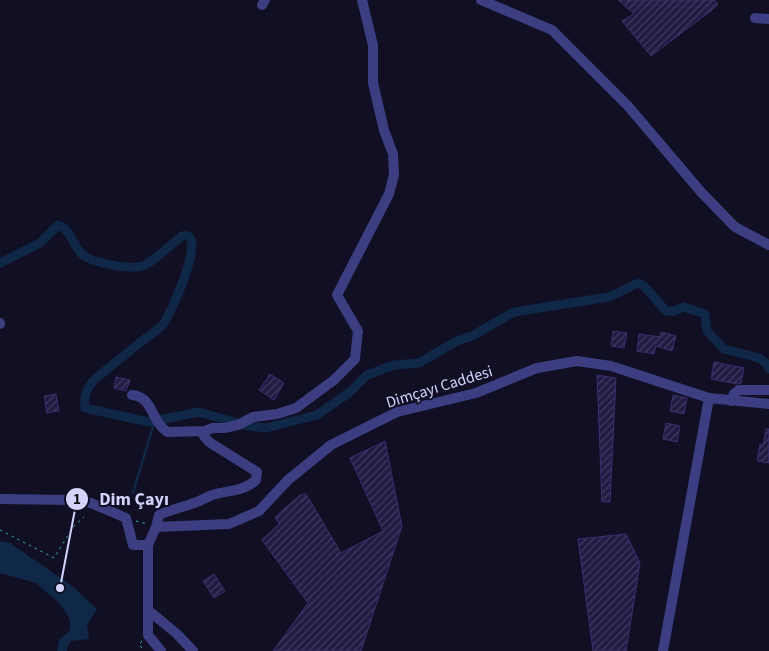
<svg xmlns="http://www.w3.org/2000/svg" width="769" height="651" font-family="'Source Sans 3',sans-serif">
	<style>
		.water { fill: #102847 }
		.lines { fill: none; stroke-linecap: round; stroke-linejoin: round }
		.stream { stroke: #102847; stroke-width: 2.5 }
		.canal { stroke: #102847; stroke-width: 9 }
		.building { fill: url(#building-hatch); stroke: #372f6f }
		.path { stroke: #33b1a1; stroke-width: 1; stroke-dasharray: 2.5 4; stroke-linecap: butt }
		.minor { stroke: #3c3e81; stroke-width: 10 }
		.labels { text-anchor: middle; stroke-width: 4; stroke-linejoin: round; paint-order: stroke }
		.street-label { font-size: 16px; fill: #d5d3fd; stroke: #110f24 }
		.leader { fill: none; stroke: #d5d3fd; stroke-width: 2 }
		.callout-dot { fill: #d5d3fd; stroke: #110f24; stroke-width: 2 }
		.mark-label { font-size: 15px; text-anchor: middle; font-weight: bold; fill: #111 }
		.callout-label { font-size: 18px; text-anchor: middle; font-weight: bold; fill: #d5d3fd; stroke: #110f24; stroke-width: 4; stroke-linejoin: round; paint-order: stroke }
	</style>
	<defs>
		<pattern id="building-hatch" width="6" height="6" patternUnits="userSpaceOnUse" patternTransform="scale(1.25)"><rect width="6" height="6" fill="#211c44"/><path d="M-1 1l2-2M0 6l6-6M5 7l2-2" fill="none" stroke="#403c60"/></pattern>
	</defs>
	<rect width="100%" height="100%" fill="#110f24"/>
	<path class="water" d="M0 541 10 543 72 586 97 609 87 625 89 639 71 641 67 647V651H57L59 640 70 630V619L60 604 36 583 0 573Z"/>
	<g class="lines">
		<path class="stream" d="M133 493 154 423"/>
		<path class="canal" d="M0 263 40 243 58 225C72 230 72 245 82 254 92 263 132 271 145 265 156 259 172 244 182 236 210 229 170 314 164 323 160 329 151 334 146 338 128 352 111 366 94 380 87 388 83 396 85 408L149 422 199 412 238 423
			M243 425 266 428 317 415 350 392 367 375 394 365 419 363 457 341 472 336 514 312 609 297 638 283 644 286 666 311H674L684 307 705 314 707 331 724 349 759 358 768 365 769 369"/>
	</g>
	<path class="building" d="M618 0H714L718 4 712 10 651 56 622 21 634 14Z
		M613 331 627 333 624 348 611 346Z
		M661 332 676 336 672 351 656 346 654 354 637 351 639 334 660 337Z
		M714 362 744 368 741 383 737 384 711 379Z
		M270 374 284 383 274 400 259 390Z
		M597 375 616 378 610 502H602Z
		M116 377 130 380 126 391 114 388Z
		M56 394 59 411 47 413 44 396Z
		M673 395 687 398 684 414 670 411Z
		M666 423 680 426 677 442 663 439Z
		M766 429H769V463L757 461 760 444 763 445Z
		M385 441 402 526 361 651H273L308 603 262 540 279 524 275 517 300 495 306 494 341 553 383 531 350 458Z
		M626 534 640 563 626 651H593L578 539Z
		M214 574 225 591 214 598 203 581Z"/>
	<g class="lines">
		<path class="path" d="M136 521 147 524
			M0 530 54 558 73 527 84 517
			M142 641 139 644 144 651"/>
		<path class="minor" d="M481 0 552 30 628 106 701 192 735 227 769 245
			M262 5 265 0
			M755 18 769 19
			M0 323V324
			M132 395C154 397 151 423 168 432L205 431
			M731 401 734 394 739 390H769
			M0 499 74 500 91 503 126 518 133 545H148L156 527 229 524 259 511 288 480 331 445 397 412 476 393 537 368 577 361 611 366 709 398 769 404
			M156 527 159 515C172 509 184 507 197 502 202 500 207 497 212 495 228 490 243 492 256 480L257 472 209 442 204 436 205 431 213 428H224L238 425 253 417 277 414 296 408 334 380 355 359 358 331 337 295 389 194 394 175 393 154 384 130 373 83V45L362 0
			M148 545V635L161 651
			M148 610 177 634 193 651
			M663 651 709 398"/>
	</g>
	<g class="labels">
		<g class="street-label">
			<text transform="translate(439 386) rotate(-17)" y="6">Dimçayı Caddesi</text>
		</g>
	</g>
	<path class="leader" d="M60 588L77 499"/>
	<g class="callout-dot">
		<circle cx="60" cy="588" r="5"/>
		<circle cx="77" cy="499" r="12"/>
	</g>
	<g class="mark-label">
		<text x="77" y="504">1</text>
	</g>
	<g class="callout-label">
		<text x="134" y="505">Dim Çayı</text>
	</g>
</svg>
